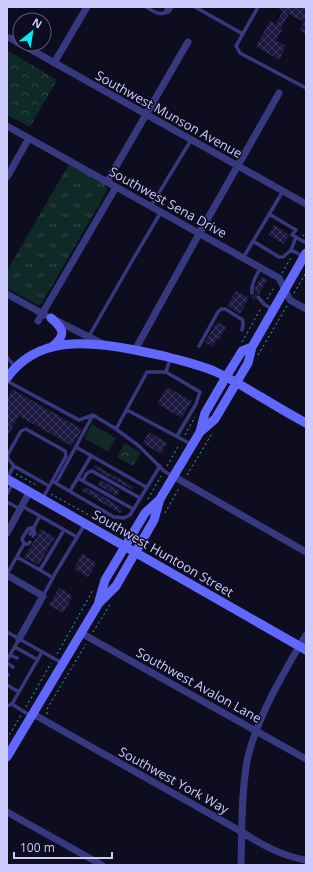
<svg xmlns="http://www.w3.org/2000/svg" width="313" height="872" font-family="'Open Sans',sans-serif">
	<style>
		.grass { fill: url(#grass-tufts) }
		.park { fill: url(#park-crowns) }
		.garden { fill: #0f2926 }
		.building { fill: url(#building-cross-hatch) }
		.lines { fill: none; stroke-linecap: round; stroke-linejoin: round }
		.path { stroke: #2cb1a0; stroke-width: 1; stroke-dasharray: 2 3; stroke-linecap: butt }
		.service { stroke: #36397f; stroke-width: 3.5 }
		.minor { stroke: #36397f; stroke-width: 7 }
		.secondary { stroke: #6168ff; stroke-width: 9 }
		.labels { text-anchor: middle; stroke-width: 3; stroke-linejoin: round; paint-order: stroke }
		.street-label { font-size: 13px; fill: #cdcaff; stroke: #0e0c1f }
	</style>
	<defs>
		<pattern id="grass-tufts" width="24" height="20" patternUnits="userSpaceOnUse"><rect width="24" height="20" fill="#0f2926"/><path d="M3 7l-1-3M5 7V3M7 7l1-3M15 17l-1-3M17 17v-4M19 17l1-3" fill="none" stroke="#314747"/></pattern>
		<pattern id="park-crowns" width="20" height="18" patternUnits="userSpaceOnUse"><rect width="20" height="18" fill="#0f2926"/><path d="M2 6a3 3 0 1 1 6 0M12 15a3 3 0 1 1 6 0" fill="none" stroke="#314747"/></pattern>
		<pattern id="building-cross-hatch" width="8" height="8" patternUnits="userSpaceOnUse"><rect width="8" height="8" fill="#1d1840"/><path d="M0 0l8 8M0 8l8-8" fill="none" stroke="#3d385d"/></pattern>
	</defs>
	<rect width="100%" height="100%" fill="#0e0c1f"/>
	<path class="grass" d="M69 164 106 185 107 188V191L42 303 39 305 36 304 7 288V271Z"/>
	<path class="park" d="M7 50 57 80 30 127 7 115Z
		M125 443 141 453 133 466 117 457Z"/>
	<path class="garden" d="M92 424 116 438 108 452 84 438Z"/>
	<path class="building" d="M277 7H306V34L300 30 304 22 289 14 281 27 283 28 276 40 286 46 279 60 256 46 270 21 276 24 283 11Z
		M274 225 289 234V236L284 244 268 235Z
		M261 277 267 280 259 294H257L255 296 256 300 250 297 251 296H252L255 295V287Z
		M236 291 249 298 240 314 227 306Z
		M217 322 226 327 219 340 217 339 213 347 205 342Z
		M167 387 192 401 182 418 157 404Z
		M12 389 82 429 72 446 19 416 7 437V398Z
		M149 432 167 443 161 454 143 443Z
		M95 465 134 487 133 490 93 468Z
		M101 480 120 491 117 496 98 485Z
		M85 487 94 492V491L122 508 120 513 82 491Z
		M40 529 55 537 39 565 24 557 38 535Z
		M82 554 97 563 88 577 74 569Z
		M59 588 73 596 63 613 49 605Z"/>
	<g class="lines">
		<path class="path" d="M303 236 306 232
			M282 273 292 256
			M294 293 306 273
			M267 299 275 286
			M242 342 261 308
			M258 355 287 306
			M185 435 195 417
			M167 466 179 445
			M16 474 38 486
			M187 475 213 432
			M51 494 123 534
			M148 499 161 476
			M165 513 179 488
			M93 632 111 603
			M57 654 93 590
			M26 707 51 663
			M47 714V709L86 644
			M7 739 21 715"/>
		<path class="service" d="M146 7C154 11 160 17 168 11
			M195 7 243 34
			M258 7 236 46 240 53 306 88
			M151 206 191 140
			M269 214 296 230 292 235 306 243
			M253 241 279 257H283L291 250 303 256
			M291 250 296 237
			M243 258 283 191
			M252 293C251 283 256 275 261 268
			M258 297 264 304 273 310
			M89 336 132 261 161 212
			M199 346 218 312 221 309H225L243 320V325L242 330
			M7 357 15 367
			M166 372 170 359
			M7 381 79 420 93 415 116 429 147 372H166L200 392 196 404 177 436
			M127 410 191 444
			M116 429 139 446 164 471 172 476
			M76 447 146 487
			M14 466 49 486
			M7 478 14 466 9 460 7 456 21 431 26 429 65 451 66 456 43 498
			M78 478 133 509
			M52 481 114 517 124 518 130 515 160 466
			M83 481C85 476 86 472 92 471L140 498
			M56 483 93 415
			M70 491 91 456
			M7 494 13 483
			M7 502 20 509
			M22 506 77 537
			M33 529 35 533 33 536
			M30 534 34 528
			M24 544 22 539 28 529 34 527 40 516
			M17 557 40 570
			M7 574 24 544H28L30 542
			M53 578 40 570 64 530
			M43 596 56 572 85 524
			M7 632 62 663
			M15 647 38 660
			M10 655 17 658
			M7 660 19 639
			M7 663 13 667
			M7 674 8 675
			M7 685 19 692
			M12 704 31 716
			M7 706 12 704 42 652"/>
		<path class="minor" d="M168 10 170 7
			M10 38 20 44
			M21 44 306 204
			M54 63 87 7
			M7 126 279 278 290 300 306 309
			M7 177 29 138
			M107 182 188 42
			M7 294 45 315
			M55 320 101 343
			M38 321 116 187
			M135 350 199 234 279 93
			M173 476 306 552
			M7 533 30 491
			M7 575 43 596 19 639
			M81 633 306 759
			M33 714 242 832C262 845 282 856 306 860
			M7 812 102 865
			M241 865C242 831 241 795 247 761 252 737 262 715 273 693 284 673 294 654 306 635"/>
		<path class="secondary" d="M51 318C64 329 66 335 53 346
			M7 378C37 335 90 341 135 350 145 352 154 354 164 356 182 361 200 365 216 372 232 379 247 389 261 397 276 406 291 415 306 423
			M200 432 215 419 248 363 252 347 306 253
			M7 479 306 650
			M99 601 105 580 145 513 159 500
			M7 757 99 603 116 586 154 520 160 499 200 432 205 413 226 377 242 351 252 347"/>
	</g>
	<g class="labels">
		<g class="street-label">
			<text transform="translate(169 114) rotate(29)" y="5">Southwest Munson Avenue</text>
			<text transform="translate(168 202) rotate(29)" y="5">Southwest Sena Drive</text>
			<text transform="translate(163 553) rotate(30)" y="5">Southwest Huntoon Street</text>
			<text transform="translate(199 685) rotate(29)" y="5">Southwest Avalon Lane</text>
			<text transform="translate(174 780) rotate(29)" y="5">Southwest York Way</text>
		</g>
	</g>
	<rect width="313" height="872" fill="none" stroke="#cdcaff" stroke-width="16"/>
	<g transform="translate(32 32) rotate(30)"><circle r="19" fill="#0e0c1f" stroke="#5a5879"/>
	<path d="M0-3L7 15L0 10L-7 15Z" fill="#00eef5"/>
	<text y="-6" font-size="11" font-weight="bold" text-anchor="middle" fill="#cdcaff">N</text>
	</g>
	<path d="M14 852v6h98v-6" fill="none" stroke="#cdcaff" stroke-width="2"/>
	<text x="20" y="852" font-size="12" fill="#cdcaff" stroke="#0e0c1f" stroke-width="3" paint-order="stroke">100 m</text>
</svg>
